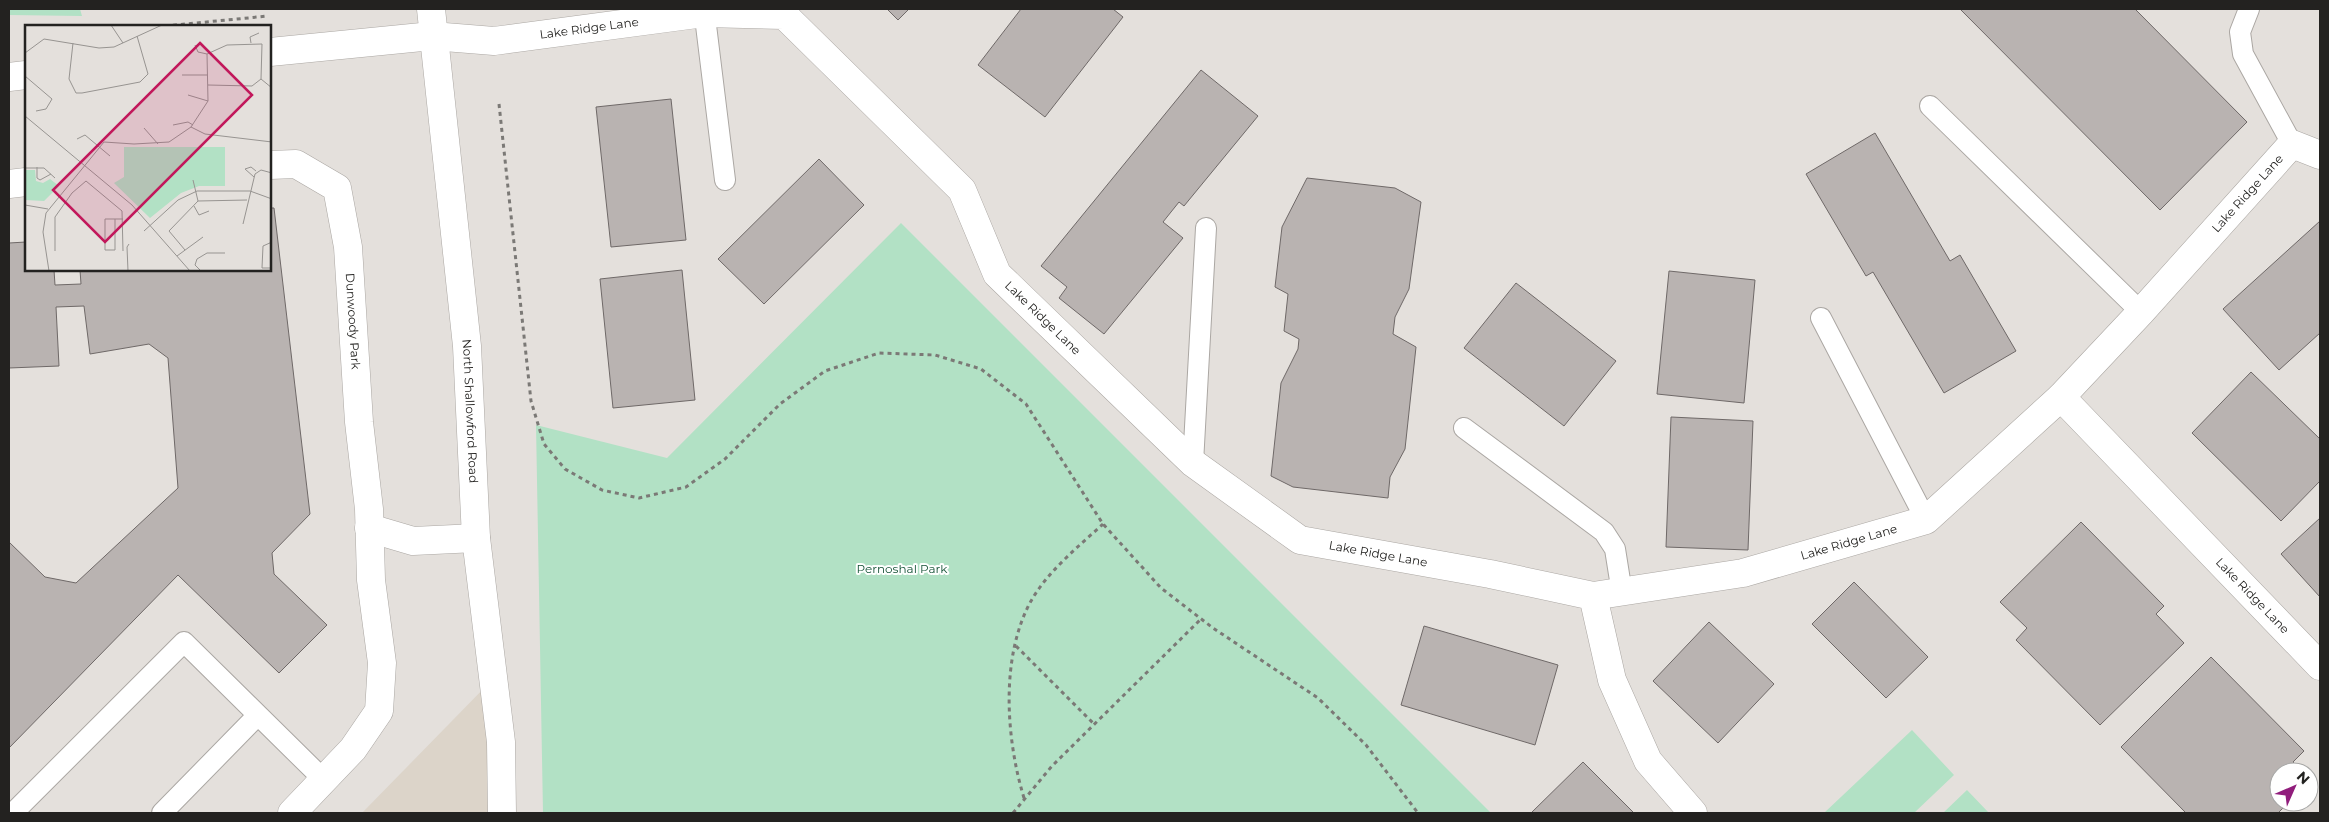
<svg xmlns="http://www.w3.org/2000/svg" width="2329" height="822" font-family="Montserrat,sans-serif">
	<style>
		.built { fill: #dcd4c9 }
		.green { fill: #b2e1c5 }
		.building { fill: #b9b3b1; stroke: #6f6968 }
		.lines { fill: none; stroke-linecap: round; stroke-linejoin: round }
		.service-casing { stroke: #aba7a3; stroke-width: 22 }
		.minor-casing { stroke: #aba7a3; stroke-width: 29 }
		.tertiary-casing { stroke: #aba7a3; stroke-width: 29 }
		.path { stroke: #7b7976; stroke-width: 3; stroke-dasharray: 4 4; stroke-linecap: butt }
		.service { stroke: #fff; stroke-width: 20 }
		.minor { stroke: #fff; stroke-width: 28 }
		.tertiary { stroke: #fff; stroke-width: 28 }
		.labels { text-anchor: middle; stroke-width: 4; stroke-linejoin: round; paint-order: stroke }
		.street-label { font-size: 12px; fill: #232220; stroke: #fff }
		.park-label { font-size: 12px; fill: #155236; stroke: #fff }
		.inset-road { fill: none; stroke: #979491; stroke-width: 1 }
		.view { fill: #c2185b; fill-opacity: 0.15; stroke: #c2185b; stroke-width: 2.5 }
		.inset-edge { fill: none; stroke: #232220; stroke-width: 2.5 }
	</style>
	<rect width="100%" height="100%" fill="#e4e0dc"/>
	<path class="built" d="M492 680 495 813H362Z"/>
	<path class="green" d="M9 9H80L82 16 9 15Z
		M901 223 1491 813H543L536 425 667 458Z
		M1912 730 1954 775 1914 813H1824Z
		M1967 790 1989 813H1943Z"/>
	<path class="building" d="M887 9H909L898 20Z
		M1021 9H1113L1123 17 1045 117 978 65Z
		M1960 9H2135L2247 122 2160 210Z
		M1201 70 1258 116 1184 206 1179 202 1163 222 1183 238 1104 334 1059 298 1067 287 1041 266Z
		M671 99 686 240 611 247 596 107Z
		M1875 133 1950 261 1960 255 2016 351 1944 393 1873 272 1866 276 1806 174Z
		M819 159 864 205 764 304 718 259Z
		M1307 178 1395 188 1421 202 1409 289 1395 317 1393 334 1416 347 1405 449 1390 477 1388 498 1293 487 1271 476 1281 383 1298 349 1299 339 1284 331 1288 294 1275 287 1282 227Z
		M270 208H274L310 514 272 553 274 574 327 625 279 673 178 575 9 748V542L45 577 76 583 178 488 168 358 149 344 90 354 84 306 56 307 59 366 9 368V243L26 242V270H54L55 285 81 284 80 270H270Z
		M2320 221V333L2279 370 2223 309Z
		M682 270 695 400 613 408 600 279Z
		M1669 271 1755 280 1744 403 1657 394Z
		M1516 283 1616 361 1564 426 1464 348Z
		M2251 372 2320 439V481L2281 521 2192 433Z
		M1671 417 1753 421 1748 550 1666 547Z
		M2320 518V597L2281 554Z
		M2081 522 2164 606 2156 614 2184 643 2100 725 2016 640 2027 628 2000 602Z
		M1854 582 1928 657 1886 698 1812 624Z
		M1709 622 1774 684 1718 743 1653 681Z
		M1424 626 1558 665 1535 745 1401 705Z
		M2211 657 2304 751 2293 762 2303 772H2279V802H2289L2278 813H2186L2121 747Z
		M1583 762 1634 813H1531Z"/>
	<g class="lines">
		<g class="service-casing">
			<path id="service" d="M704 9 725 180
				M2249 9 2240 32 2243 54 2292 144
				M1930 106 2141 312
				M1821 318 1926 520
				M1464 428 1604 532 1615 549 1622 593
				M1193 463 1206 228
				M13 813 184 642 325 781
				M162 813 258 715"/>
		</g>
		<g class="minor-casing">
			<g id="minor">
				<path id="s1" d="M270 52 432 36 494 41 704 13 784 15 962 190 997 274 1193 463 1300 540 1490 574 1593 596 1612 680 1648 761 1693 813"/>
				<path d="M9 77 26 75"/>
				<path id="s2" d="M270 165 296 164 337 188 348 247 359 422 369 509 371 580 382 663 379 711 353 749 292 813"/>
				<path d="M9 184 26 182"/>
				<path id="s3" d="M2061 397 2320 666"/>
				<path d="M369 528 413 541 476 538"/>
				<path id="s4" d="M1593 596 1743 573 1926 520 2061 397 2141 312 2292 144 2320 155"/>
			</g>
		</g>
		<g class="tertiary-casing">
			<g id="tertiary">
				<path id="s5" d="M431 9 467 346 476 538 501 742 502 813"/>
			</g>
		</g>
		<path class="path" d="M165 26 268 16
			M499 104 531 401 544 444 565 469 602 490 639 498 686 487 725 459 780 404 825 371 879 353 935 355 981 369 1026 404 1103 524 1161 588 1213 628 1318 698 1366 745 1418 813
			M1016 646 1094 724
			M1024 798C1006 739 1000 657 1031 601 1048 571 1078 547 1103 524
			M1013 813 1052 766 1201 619"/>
		<use href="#service" class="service"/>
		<use href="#minor" class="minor"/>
		<use href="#tertiary" class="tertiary"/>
	</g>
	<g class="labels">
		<g class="street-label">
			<text dy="4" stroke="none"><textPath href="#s1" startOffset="321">Lake Ridge Lane</textPath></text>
			<text dy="4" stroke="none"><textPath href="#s4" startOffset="801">Lake Ridge Lane</textPath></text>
			<text dy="4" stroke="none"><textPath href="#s1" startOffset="921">Lake Ridge Lane</textPath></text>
			<text dy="4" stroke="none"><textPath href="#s2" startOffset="208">Dunwoody Park</textPath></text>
			<text dy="4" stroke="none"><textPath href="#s5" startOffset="404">North Shallowford Road</textPath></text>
			<text dy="4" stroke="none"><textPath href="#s4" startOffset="262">Lake Ridge Lane</textPath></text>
			<text dy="4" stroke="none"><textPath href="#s1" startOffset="1341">Lake Ridge Lane</textPath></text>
			<text dy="4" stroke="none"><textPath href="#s3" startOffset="276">Lake Ridge Lane</textPath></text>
		</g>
		<g class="park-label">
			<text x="902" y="573">Pernoshal Park</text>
		</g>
	</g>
	<g transform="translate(25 25)">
		<rect width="246" height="246" fill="#e4e0dc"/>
		<path d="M99 122H200V161H174L156 168 125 193 89 158 99 152ZM0 145H10L11 156 18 158 25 154 34 161 19 176 0 175Z" fill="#b2e1c5"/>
		<path class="inset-road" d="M86 0 98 18M48 18 44 54 51 68H57L115 57 123 49 112 11M226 18 225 12 234 8M170 20 173 27 182 29M0 28 19 14 74 23 89 22 137 0M157 50H183M0 51 27 74 21 84 11 86M183 60 227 61 236 54 247 63M163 70 183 76M0 91 107 180 165 246M148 100 163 97 168 100M166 102 183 76 182 29 202 20 237 19 236 54M119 103 133 119M52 114 60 110 85 131M12 142V153L15 155 26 149M0 143H19L30 153M229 152 220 144 226 142 231 146M168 155 173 176 222 175M0 180 23 184M169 181 174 190 184 186M90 194V225H80V194H98M218 199 230 149 236 145 247 148M119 206 153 175 172 166H225L247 174M247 217 238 221 237 243H247M160 225 144 206 173 176M30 226V192L47 168 61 156 97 186 98 226M152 231 178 212M24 246 18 207 21 188 79 117 109 119 144 117 166 102 180 109 247 117M103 246 102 222 104 219M176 246 170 240 172 234 182 228H200"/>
		<path class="view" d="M175 18 227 70 80 217 28 165Z"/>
		<rect width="246" height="246" class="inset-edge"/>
	</g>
	<rect width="2329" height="822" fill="none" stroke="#232220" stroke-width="20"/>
	<g transform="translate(2294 787) rotate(45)"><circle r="24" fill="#ffffff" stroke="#a7a7a6"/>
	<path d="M0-4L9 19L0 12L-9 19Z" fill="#911d7c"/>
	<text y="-8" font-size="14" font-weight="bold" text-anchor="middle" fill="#232220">N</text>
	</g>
</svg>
